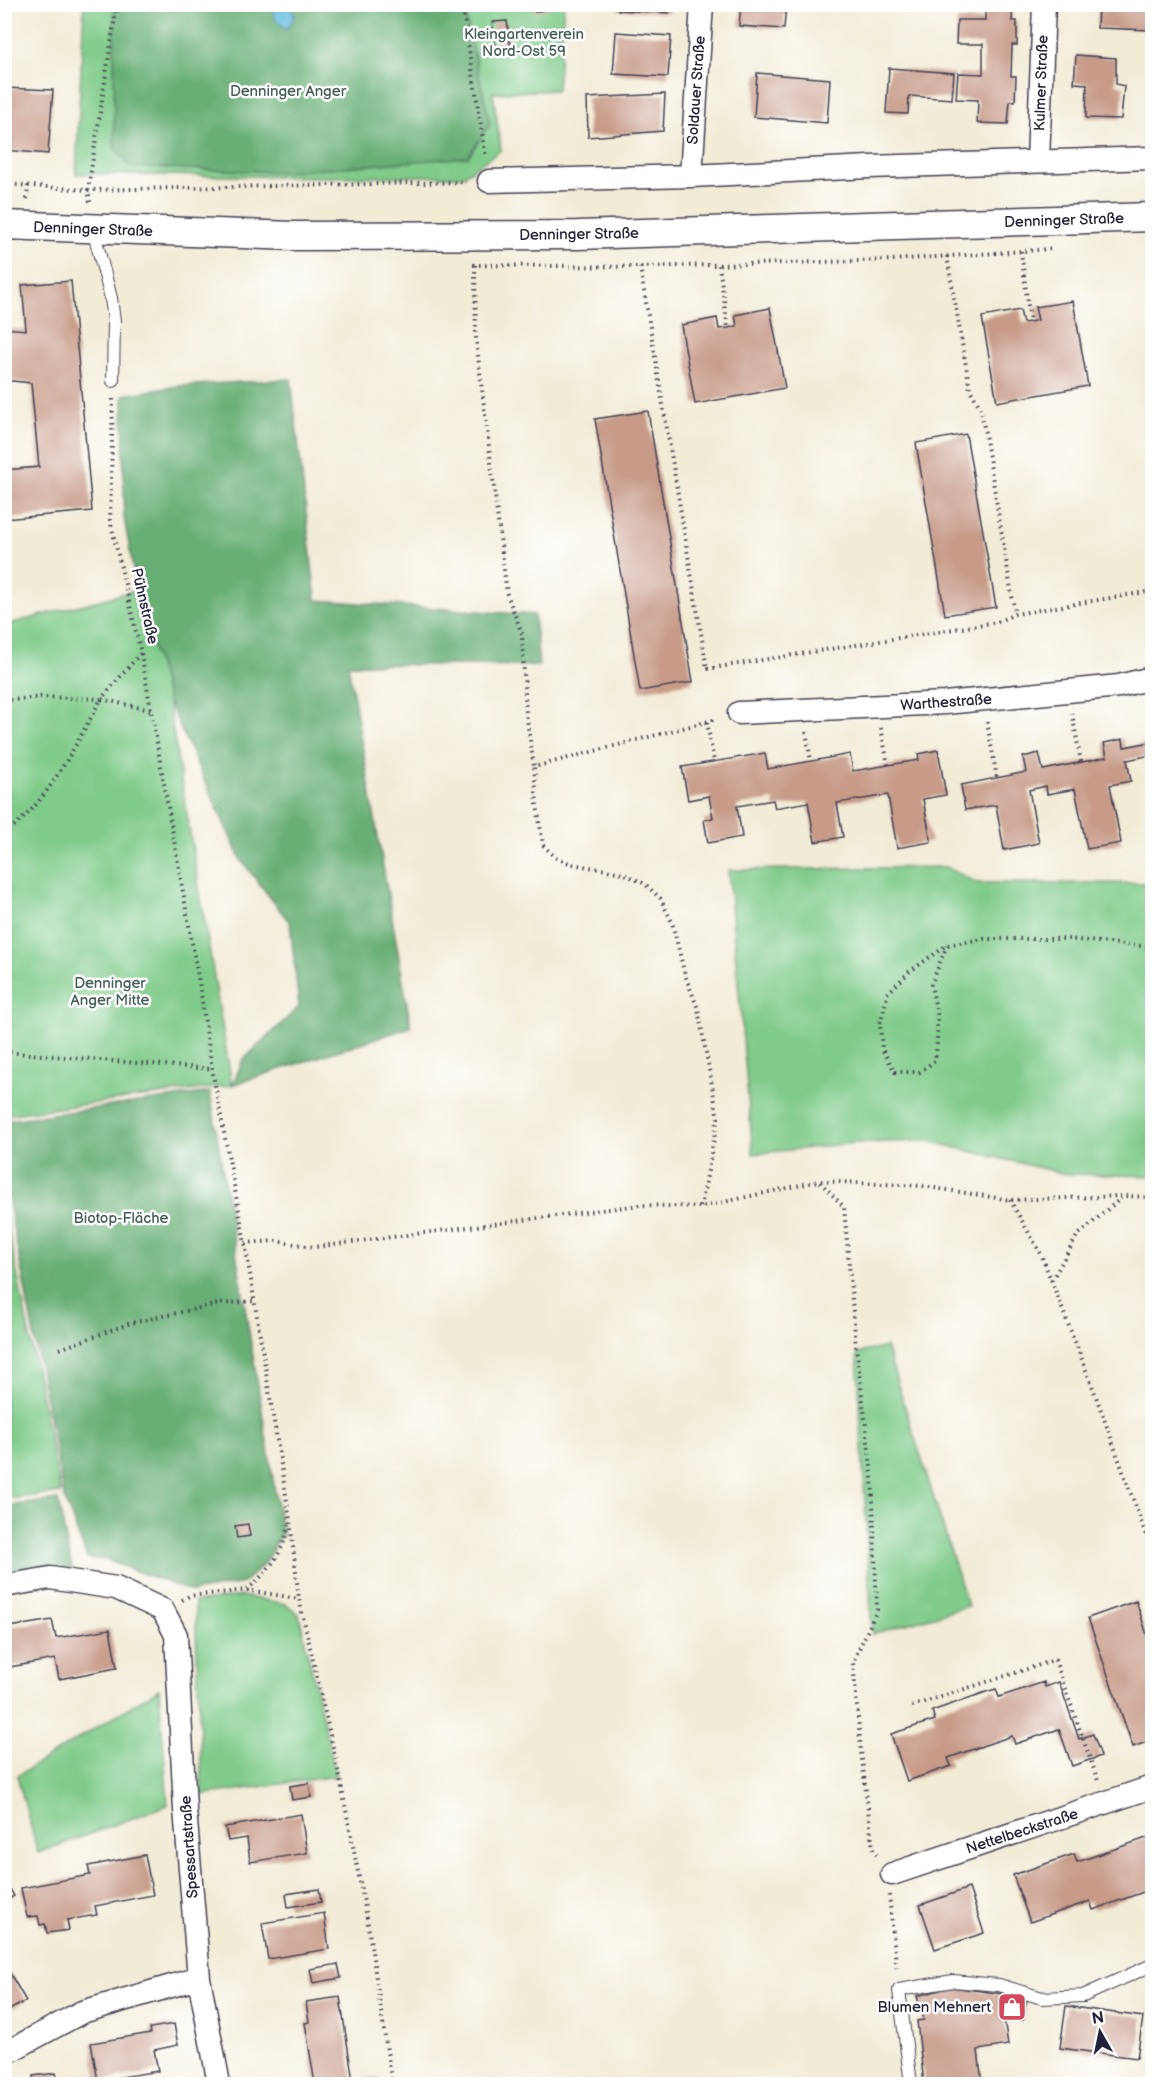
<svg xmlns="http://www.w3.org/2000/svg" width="1157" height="2089" font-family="'Balsamiq Sans',sans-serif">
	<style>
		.green { fill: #7fcb89; stroke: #507662; stroke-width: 1.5 }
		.forest { fill: #67af75; stroke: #446858; stroke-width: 1.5 }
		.water { fill: #64bbe1; stroke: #436e8e; stroke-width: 1.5 }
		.building { fill: #c89b89 }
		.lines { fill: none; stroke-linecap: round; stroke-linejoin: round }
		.service-casing { stroke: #414052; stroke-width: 14 }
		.minor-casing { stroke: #414052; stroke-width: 25 }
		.tertiary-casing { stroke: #414052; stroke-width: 31 }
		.path { stroke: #414052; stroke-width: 4; stroke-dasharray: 1.5 4.5; stroke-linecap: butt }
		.service { stroke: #fff; stroke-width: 12 }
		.minor { stroke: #fff; stroke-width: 22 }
		.tertiary { stroke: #fff; stroke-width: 28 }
		.labels { text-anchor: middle; stroke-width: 5; stroke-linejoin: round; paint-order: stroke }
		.park-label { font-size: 15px; fill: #435d56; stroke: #fff }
		.street-label { font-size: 15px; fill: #22223b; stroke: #fff }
		.poi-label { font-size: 15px; fill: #22223b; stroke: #fff; text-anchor: end }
	</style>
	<rect width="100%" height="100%" fill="#fff"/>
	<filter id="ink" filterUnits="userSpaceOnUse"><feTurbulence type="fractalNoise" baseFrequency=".0167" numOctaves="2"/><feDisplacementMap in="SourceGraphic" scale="12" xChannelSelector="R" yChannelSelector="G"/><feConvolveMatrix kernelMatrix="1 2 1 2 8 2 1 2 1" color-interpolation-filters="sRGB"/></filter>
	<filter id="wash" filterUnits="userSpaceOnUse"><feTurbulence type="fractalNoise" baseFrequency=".008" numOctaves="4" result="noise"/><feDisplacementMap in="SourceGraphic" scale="24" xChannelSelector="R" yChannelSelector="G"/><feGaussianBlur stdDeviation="1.35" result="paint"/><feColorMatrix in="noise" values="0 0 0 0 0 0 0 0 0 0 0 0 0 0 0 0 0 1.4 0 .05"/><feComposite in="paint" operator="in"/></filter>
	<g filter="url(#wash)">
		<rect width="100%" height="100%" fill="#f2ebd5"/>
		<path class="green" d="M84 5H564L557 90 493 93 501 150 463 176 307 177 76 174Z
			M137 590 168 701 232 1085 5 1115V625Z
			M946 867 977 883H1152V1176L1065 1174 928 1141 855 1143 753 1154 728 870Z
			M5 1213 61 1493 5 1499Z
			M886 1347 968 1606 872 1634 857 1353Z
			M242 1596 286 1604 299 1614 336 1776 202 1795 195 1602Z
			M159 1689 168 1805 38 1853 17 1776Z"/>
		<path class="forest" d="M114 5H463L490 124 468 157 283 172 131 167 114 148Z
			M291 379 316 600 534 615 539 666 348 664 411 1027 232 1085 243 1060 299 1007 290 923 241 860 168 701 137 590 124 518 123 395 179 386Z
			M210 1092 282 1534 263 1565 243 1583 193 1592 106 1560 87 1558 65 1500 5 1183 4 1121Z
			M58 1500 72 1569H5L4 1506Z"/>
		<path class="water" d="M272 5H288L295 15 287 29 275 19Z"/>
		<g id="blocks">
			<path class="building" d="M533 4H549L550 8 535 12Z
				M619 4H670L669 13 618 10Z
				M985 4H1013L1012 21H1017V45H1012L1011 76H1016L1015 101H1010L1008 124 977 123 978 100 956 99 958 73 983 74V44H956L957 20H985Z
				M1098 4H1152V30L1097 28Z
				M741 5H786L784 29 739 26Z
				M507 21 511 50 497 52 492 22Z
				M616 32 671 36 668 77 613 74Z
				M1076 55 1116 58V84L1124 86 1121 119 1086 118 1087 84 1074 83Z
				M889 68 954 73 952 99 909 96 908 114 886 113Z
				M757 73 830 79 827 123 754 117Z
				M4 88 53 90 48 154 4 150Z
				M665 94 663 131 588 137 587 98Z
				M71 281 92 511 4 519V470L39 467 31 383 4 380V328L26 330 22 285Z
				M1073 301 1088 386 997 402 982 317 1020 310 1023 323 1030 322 1038 320 1035 307Z
				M770 308 785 388 695 404 681 325 717 318 719 329 728 328 737 326 735 315Z
				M648 411 693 682 640 691 595 419Z
				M966 434 996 607 945 615 916 443Z
				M1123 739 1124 747 1152 742V755L1127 760 1131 781 1110 785 1121 843 1087 849 1075 789 1047 794 1046 786 1029 790 1039 843 1004 850 996 805 965 810 961 785 1026 772 1023 757 1039 753 1043 770 1107 757 1104 743Z
				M938 750 946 795 923 799 931 842 897 848 888 795 837 803 843 837 815 842 808 802 775 808 773 800 737 806 742 837 708 843 704 820 713 818 709 796 688 800 682 767 765 753 768 769 850 754 853 771 919 760 918 754Z
				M248 1524 250 1536 237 1538 235 1526Z
				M1136 1601 1152 1650V1740L1133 1747 1088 1618Z
				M52 1620 56 1638 110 1629 117 1668 59 1679 55 1659 4 1668V1628Z
				M1044 1682 1045 1687 1059 1682 1079 1739 1093 1734 1101 1756 1072 1766 1059 1729 1015 1744 1012 1736 991 1743 948 1758 951 1766 907 1781 891 1734 935 1720 932 1711 986 1692 996 1689 999 1697Z
				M309 1783 311 1797 292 1800 290 1786Z
				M301 1814 307 1853 250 1862 247 1838 228 1841 225 1827Z
				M1152 1836V1889L1093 1910 1090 1901 1030 1922 1013 1875 1074 1854 1077 1862Z
				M145 1855 153 1895 95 1906 97 1915 67 1920 69 1930 47 1933 45 1924 40 1925 38 1916 27 1917 21 1888 90 1875 88 1866Z
				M4 1878 14 1896 4 1902Z
				M969 1888 984 1933 935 1949 920 1905Z
				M319 1889 321 1902 288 1907 286 1894Z
				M324 1913 329 1949 268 1959 262 1923Z
				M4 1963 26 2001 4 2013Z
				M338 1964 341 1978 313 1983 310 1969Z
				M951 1987 1027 1997 1023 2020 1004 2018 1008 2045 978 2050 982 2084H924L917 2021 924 2020 917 1996Z
				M340 1997 353 2081 377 2077 378 2084H315L305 2023 309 2022 306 2002Z
				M1066 2006 1143 2017 1137 2058 1060 2048Z
				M174 2024 178 2045 154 2050 158 2071 98 2081 91 2043 151 2033 150 2028Z
				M56 2073 58 2084H35L33 2076Z"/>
		</g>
	</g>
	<g filter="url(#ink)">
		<use href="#blocks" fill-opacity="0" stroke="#414052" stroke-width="1.5"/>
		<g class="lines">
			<g class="service-casing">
				<path id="service" d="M93 229 111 298 114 321 113 381
					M911 2084 899 1990 953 1981 999 1985 1042 1998 1083 1996 1152 1965"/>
			</g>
			<g class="minor-casing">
				<path id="minor" d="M1038 161 1044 4
					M691 176 702 4
					M489 181 691 176 869 167 1152 158
					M739 713 945 703 1119 686 1152 678
					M4 1586 50 1578 116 1588 163 1610 176 1635 185 1809 199 1978 219 2084
					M892 1874 1152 1787
					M4 2054 82 2012 199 1978"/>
			</g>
			<g class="tertiary-casing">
				<path id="tertiary" d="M4 225 294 236 578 235 1152 217"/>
			</g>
			<path class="path" d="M462 4 486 158
				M4 184 88 190 466 182
				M27 199 28 185
				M90 202 88 190 117 4
				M1021 251 1030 322
				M947 256 970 389 981 409 1015 614
				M473 265 640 267 892 260 1053 249
				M475 265 476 340 507 594 522 634 526 713 534 767
				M719 265 728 328
				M640 267 707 669 997 622 1015 614 1152 591
				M113 399 110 520 141 653 200 988 212 1069 245 1243 290 1520 299 1599 339 1774 367 1918 392 2084
				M4 701 40 697 101 699 141 653
				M1072 713 1081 762
				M707 722 714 762
				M987 722 997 778
				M881 728 888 765
				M806 732 811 761
				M4 833C44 810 79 739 101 699L150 710
				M947 945 931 985 937 1014V1043L935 1061 919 1072H895L882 1049 880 1024 888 993 909 972 947 945 984 939H1067L1152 947
				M4 1052 212 1069
				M820 1182 844 1207 856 1346 872 1475 877 1610 853 1662 861 1751 873 1850 879 1857
				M1010 1200 1041 1254 1093 1388 1152 1552
				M701 1207 718 1118 698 1009 685 975 672 922 660 898 645 884 623 873 572 864 556 858 543 845 537 805 534 767 717 719
				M245 1243 276 1241 314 1247 640 1205 701 1207 819 1181 922 1186 1010 1200 1123 1196 1152 1197
				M1052 1280 1077 1236 1121 1198
				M60 1349 131 1323 218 1304 254 1301
				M1146 1535 1152 1533
				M247 1590C270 1569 282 1555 289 1525
				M182 1600 189 1596 247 1590 299 1599
				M912 1706 1055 1660 1098 1781
				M889 1895 897 1972"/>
			<use href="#service" class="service"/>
			<use href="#minor" class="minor"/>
			<use href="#tertiary" class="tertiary"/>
		</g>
	</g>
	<defs>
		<g id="shop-square" transform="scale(1.5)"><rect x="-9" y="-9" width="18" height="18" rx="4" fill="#d1495b" stroke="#fff"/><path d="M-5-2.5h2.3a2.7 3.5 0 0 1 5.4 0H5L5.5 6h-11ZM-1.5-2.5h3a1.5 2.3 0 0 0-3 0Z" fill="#fff"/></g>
	</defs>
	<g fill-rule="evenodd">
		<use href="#shop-square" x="1012" y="2007"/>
	</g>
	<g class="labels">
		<g class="park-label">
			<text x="524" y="39">Kleingartenverein<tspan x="524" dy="17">Nord-Ost 59</tspan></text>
			<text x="288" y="96">Denninger Anger</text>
			<text x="110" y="988">Denninger<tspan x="110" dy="17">Anger Mitte</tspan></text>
			<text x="121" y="1223">Biotop-Fläche</text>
		</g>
		<g class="street-label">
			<text transform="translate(1041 83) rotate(-88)" y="5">Kulmer Straße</text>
			<text transform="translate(696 90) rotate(-86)" y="5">Soldauer Straße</text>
			<text transform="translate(1064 220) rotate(-2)" y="5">Denninger Straße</text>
			<text transform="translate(93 229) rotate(2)" y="5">Denninger Straße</text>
			<text transform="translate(579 234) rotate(-1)" y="5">Denninger Straße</text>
			<text transform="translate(145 606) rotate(77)" y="5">Pühnstraße</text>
			<text transform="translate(946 702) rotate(-4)" y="5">Warthestraße</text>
			<text transform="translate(1022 1831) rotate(-18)" y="5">Nettelbeckstraße</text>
			<text transform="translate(189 1847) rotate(-94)" y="5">Spessartstraße</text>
		</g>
		<g class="poi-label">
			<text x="991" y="2012">Blumen Mehnert</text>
		</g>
	</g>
	<rect width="1157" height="2089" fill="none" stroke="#fff" stroke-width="24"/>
	<g transform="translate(1100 2032) rotate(351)" stroke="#ffffff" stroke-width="4.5" paint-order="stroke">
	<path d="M0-4.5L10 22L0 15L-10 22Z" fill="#22223b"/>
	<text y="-9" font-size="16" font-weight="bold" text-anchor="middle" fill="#22223b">N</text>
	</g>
</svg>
